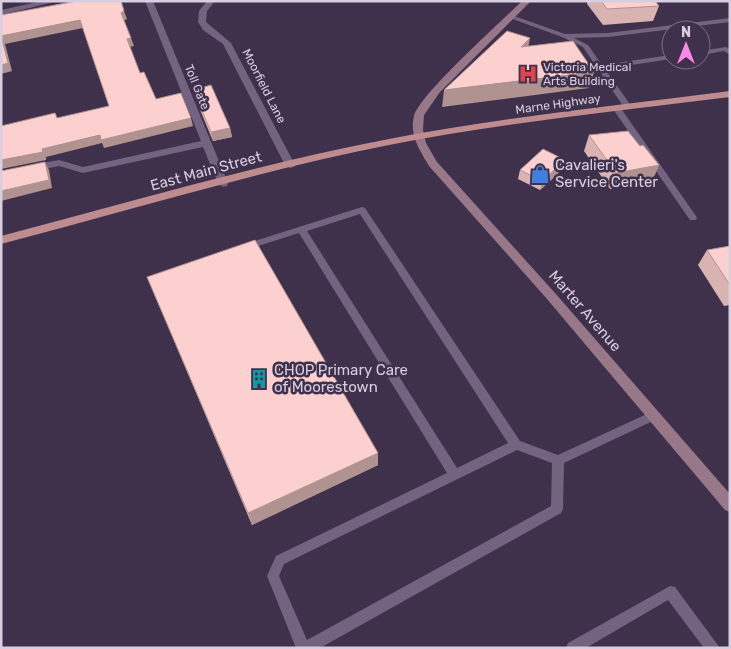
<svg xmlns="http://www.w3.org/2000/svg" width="731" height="649" font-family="Rubik,sans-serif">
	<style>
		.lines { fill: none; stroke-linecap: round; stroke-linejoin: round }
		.lane { fill: #736381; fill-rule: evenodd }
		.street { fill: #736381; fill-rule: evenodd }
		.secondary { fill: #987788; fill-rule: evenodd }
		.primary { fill: #be8c8f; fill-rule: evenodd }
		.wall { fill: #d9b3b1 }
		.shaded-wall { fill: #b09290 }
		.building { fill: #fcd0ce; stroke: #b09290 }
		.labels { text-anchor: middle; stroke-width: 5; stroke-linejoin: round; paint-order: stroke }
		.far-poi-label { font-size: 12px; fill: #d7cedf; stroke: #3f304b; text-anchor: start }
		.far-street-label { font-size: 12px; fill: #d7cedf; stroke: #3f304b }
		.poi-label { font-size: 15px; fill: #d7cedf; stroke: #3f304b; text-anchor: start }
		.street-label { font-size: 15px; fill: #d7cedf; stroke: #3f304b }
	</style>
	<rect width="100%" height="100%" fill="#3f304b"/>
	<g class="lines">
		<path class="lane" d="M510 16H514L565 34 608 33 730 18V22L608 37 574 38 588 45 602 65 671 55V59L605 69 632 107 628 109H625L583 47 562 37 510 18Z
			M726 47 730 49V55L724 51 701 55V51Z
			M614 107H620L696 216 697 218 696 220H690L613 109Z
			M362 207 365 208 520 441 558 455 649 413 653 411 657 413 658 416 657 419 564 463 563 509 561 513 320 648H296L267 576 276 556 447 473 299 233 245 250 240 247 242 245ZM360 214 508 443 457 468 307 231ZM517 450 552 463 551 506 307 640 279 576 284 564Z
			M670 586 675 587 720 648H704L668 600 586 648H566L568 643Z"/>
		<path class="street" d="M42 1H58L1 15V10Z
			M145 1H153L228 183 227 186 223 187 218 183 203 147 83 173 59 166 1 178V171L59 160 83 167 201 141Z
			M207 1H215L207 11 206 22 231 43 295 165 294 167 290 168 285 165 223 44 203 30 198 22 199 11Z"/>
		<path class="secondary" d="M522 1H531L440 92 424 115 423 130 426 143 437 162 555 293 730 494V512L725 510 547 299 429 166C420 151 409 135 414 116 420 94 502 21 522 1Z"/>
		<path class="primary" d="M730 91V97C616 111 502 123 389 145 258 171 130 210 1 244V236C130 202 259 164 389 139 502 117 616 106 730 91Z"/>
	</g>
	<path class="wall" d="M587 1H655L659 6 653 21 603 25 587 4Z
		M193 90 230 128 232 137 213 141 195 98Z
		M589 135 659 165 652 181 610 189 584 151Z
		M565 160 563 169 540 190 518 179 520 170Z
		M730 246V305L724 306 698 265 707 250Z
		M147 277 378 453V465L252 525Z"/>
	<path class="shaded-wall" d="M124 11 127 19 123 21 121 13Z
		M80 20 83 28 5 44 12 71 1 74V36Z
		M131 38 134 46 129 47 127 39Z
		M530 38 527 54 521 47Z
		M594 72 589 88 442 107 444 90Z
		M191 118 193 126 104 148 102 143 46 157V160L1 169V160L42 149 100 135Z
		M230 128 232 137 213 141 211 132Z
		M565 160 563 169 540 190 542 181Z
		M45 162 49 170 52 188 1 201V191Z
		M659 165 652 181 610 189 616 173Z
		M378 453V465L252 525 248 513Z"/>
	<path class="building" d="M77 1H121L124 11 121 13 131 38 127 39 140 73 144 72 156 99 181 93 191 118 101 140 100 135 42 149 43 152 1 160V126L55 113 57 118 109 106 80 20 1 36V15Z
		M601 1H655L659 6 607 9Z
		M507 31 530 38 521 47 573 41 594 72 444 90Z
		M1 36 8 63 1 65Z
		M211 85 230 128 211 132 193 90Z
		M628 131 640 146 643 145 659 165 616 173 589 135Z
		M543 149 565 160 542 181 520 170Z
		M45 162 49 180 1 191V171Z
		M255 240 378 453 248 513 147 277Z
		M730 246V285L707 250Z"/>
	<defs>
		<g id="hospital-bare" transform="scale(1.5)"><path d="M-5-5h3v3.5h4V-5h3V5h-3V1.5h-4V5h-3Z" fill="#e0444e" stroke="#3f304b" stroke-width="2.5" paint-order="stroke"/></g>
		<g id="shop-bare" transform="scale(1.5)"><path d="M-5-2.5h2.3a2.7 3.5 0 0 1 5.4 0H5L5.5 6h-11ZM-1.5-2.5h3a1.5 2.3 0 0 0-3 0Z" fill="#3f7fe0" stroke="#3f304b" stroke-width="2.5" paint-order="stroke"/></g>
		<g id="building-bare" transform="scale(1.5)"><path d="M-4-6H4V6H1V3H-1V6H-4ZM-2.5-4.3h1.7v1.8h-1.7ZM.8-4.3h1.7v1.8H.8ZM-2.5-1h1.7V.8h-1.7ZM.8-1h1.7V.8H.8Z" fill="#0f9aa8" stroke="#3f304b" stroke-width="2.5" paint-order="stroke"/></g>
	</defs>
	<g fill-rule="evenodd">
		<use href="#hospital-bare" x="528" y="74"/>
		<use href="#shop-bare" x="540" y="174"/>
		<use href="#building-bare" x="259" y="379"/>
	</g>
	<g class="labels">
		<g class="far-poi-label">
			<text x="543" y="71">Victoria Medical<tspan x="543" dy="14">Arts Building</tspan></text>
		</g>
		<g class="far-street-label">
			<text transform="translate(264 86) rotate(63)" y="4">Moorfield Lane</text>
			<text transform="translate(197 87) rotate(68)" y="4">Toll Gate</text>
			<text transform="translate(558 104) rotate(-8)" y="4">Marne Highway</text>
		</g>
		<g class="poi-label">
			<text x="555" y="170">Cavalieri's<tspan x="555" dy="17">Service Center</tspan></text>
			<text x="274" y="375">CHOP Primary Care<tspan x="274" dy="17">of Moorestown</tspan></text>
		</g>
		<g class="street-label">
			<text transform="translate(206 171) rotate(-15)" y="5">East Main Street</text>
			<text transform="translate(585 311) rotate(49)" y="5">Marter Avenue</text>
		</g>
	</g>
	<rect width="731" height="649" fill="none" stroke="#d7cedf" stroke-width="5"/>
	<g transform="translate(686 45)"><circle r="24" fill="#3f304b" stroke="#7c6f86"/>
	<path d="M0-4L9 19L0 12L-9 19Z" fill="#fb87e6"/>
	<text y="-8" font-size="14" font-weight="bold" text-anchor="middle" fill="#d7cedf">N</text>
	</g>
</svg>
